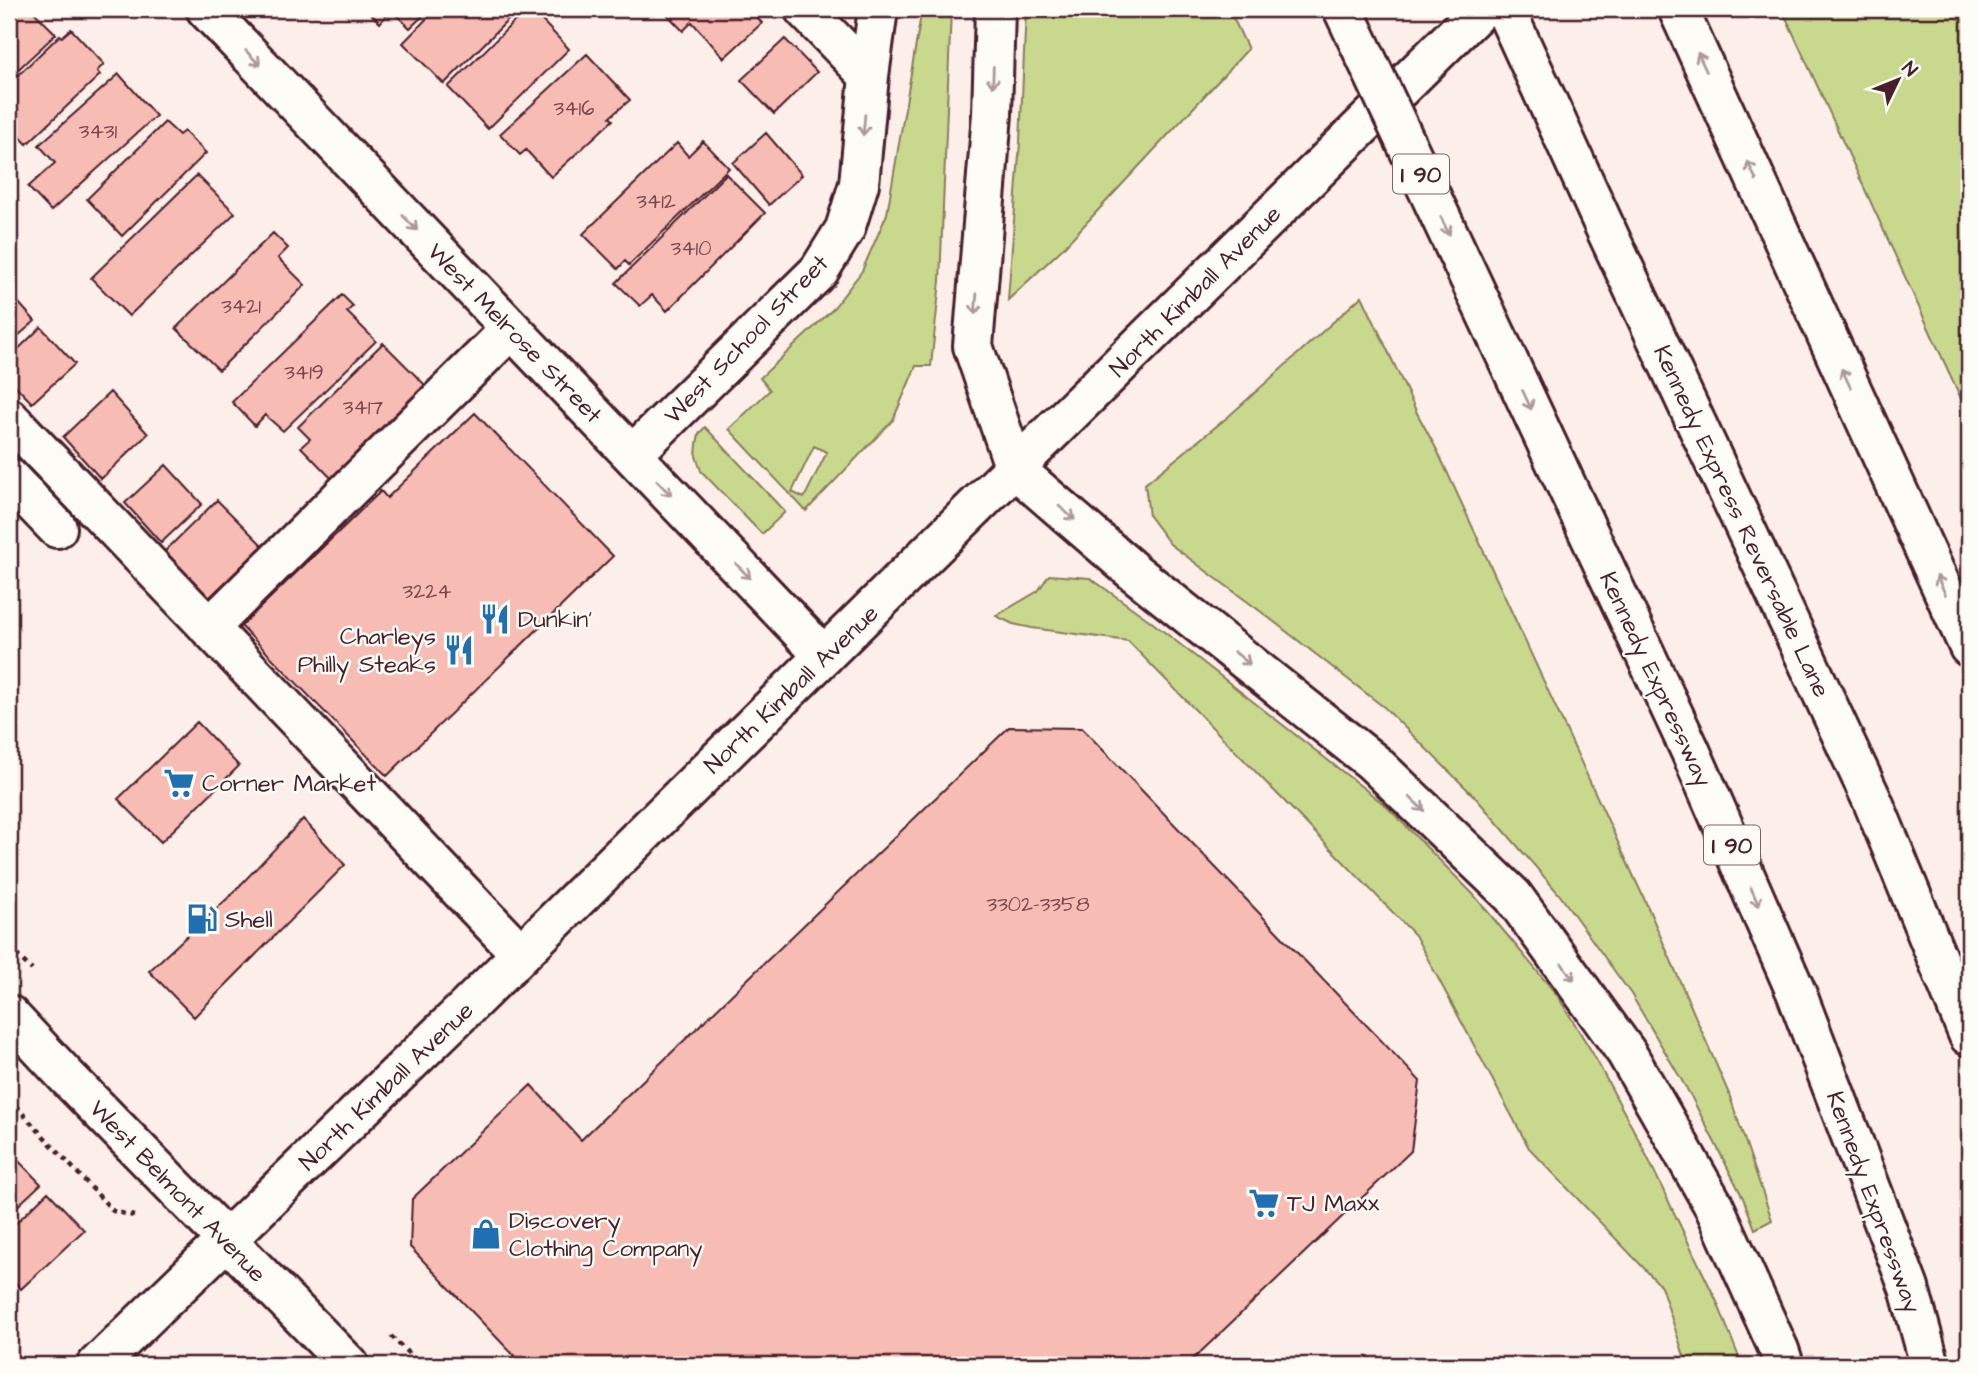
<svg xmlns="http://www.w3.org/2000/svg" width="1978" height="1374" font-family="'Architects Daughter',sans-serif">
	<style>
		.green { fill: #c8d98e; stroke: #897c5c; stroke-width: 2; fill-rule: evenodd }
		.building { fill: #f7bcb3; stroke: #4a1f2b; stroke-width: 2 }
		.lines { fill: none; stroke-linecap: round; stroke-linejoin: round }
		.minor-casing { stroke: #4a1f2b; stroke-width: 44 }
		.major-casing { stroke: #4a1f2b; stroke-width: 44 }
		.highway-casing { stroke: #4a1f2b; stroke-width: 44 }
		.path { stroke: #4a1f2b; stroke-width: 4.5; stroke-dasharray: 5 5; stroke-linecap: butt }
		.minor { stroke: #fdfcf7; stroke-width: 38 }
		.major { stroke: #fdfcf7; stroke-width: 38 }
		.highway { stroke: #fdfcf7; stroke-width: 38 }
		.highway-bridge-casing { stroke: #4a1f2b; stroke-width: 44; stroke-linecap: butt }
		.highway-bridge { stroke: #fdfcf7; stroke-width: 38 }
		.oneway { stroke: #ac999b }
		.labels { text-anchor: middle; stroke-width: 5; stroke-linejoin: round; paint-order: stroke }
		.number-label { font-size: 21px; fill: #75464d }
		.shield { fill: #fdfcf7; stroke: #806168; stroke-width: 2 }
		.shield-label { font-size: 23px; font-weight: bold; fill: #4a1f2b }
		.street-label { font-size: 24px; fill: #4a1f2b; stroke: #fdfcf7 }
		.poi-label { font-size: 24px; fill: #4a1f2b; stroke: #fdfcf7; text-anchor: start }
	</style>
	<rect width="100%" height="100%" fill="#fcefe9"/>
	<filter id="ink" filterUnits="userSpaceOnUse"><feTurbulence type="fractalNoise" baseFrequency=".0143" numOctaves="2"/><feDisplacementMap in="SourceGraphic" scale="14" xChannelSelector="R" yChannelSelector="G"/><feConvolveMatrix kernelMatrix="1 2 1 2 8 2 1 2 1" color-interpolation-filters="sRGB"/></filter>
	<g filter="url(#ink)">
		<path class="green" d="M922 9H951L940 281 931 366H916L893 420 806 511 729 429 770 390 760 378 832 310 862 271 887 214ZM814 446 827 452 804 498 792 492Z
			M1026 9H1229L1248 49 1062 249 1008 300 1020 142Z
			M1782 9H1969V416Z
			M1362 296 1418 415 1437 450 1646 903 1729 1094 1772 1220 1755 1229 1743 1198 1691 1096 1631 994 1559 894 1475 797 1385 708 1260 611 1170 544 1149 516 1145 484 1229 416Z
			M705 427 785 512 762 534 701 471 696 456 697 444 699 434Z
			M1049 575 1090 578 1149 620 1385 805 1473 894 1557 995 1592 1052 1641 1144 1717 1302 1742 1365H1687L1661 1286 1529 1148 1415 935 1128 641 1032 628 1013 624 996 616 1038 591Z"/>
		<path class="building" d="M9 9H31L56 34 9 78Z
			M366 9H430L410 28 391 10 380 23Z
			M436 9H519L444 84 403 43Z
			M527 9H531L569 49 488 129 448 87Z
			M662 9H749L762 23 724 58 692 22 683 31Z
			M71 29 104 64 97 71 100 75 27 144 9 126V84L60 35 62 37Z
			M785 39 817 72 774 114 741 80Z
			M587 54 630 100 610 117 613 120 551 177 526 150 520 155 500 134Z
			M119 74 156 116 51 211 28 187 55 163 39 145Z
			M165 122 179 135 184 131 206 153 122 236 87 199Z
			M766 133 802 175 769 205 733 163Z
			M703 141 729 168 629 265 625 261 618 269 583 234 677 143 688 156Z
			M726 174 765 213 667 311 652 295 640 306 616 283Z
			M197 175 235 213 129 316 91 278Z
			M273 233 288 248 278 258 305 285 219 370 176 328Z
			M9 292 35 321 9 344Z
			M342 295 353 306 347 312 376 341 283 431 265 415 255 426 232 402Z
			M41 327 75 364 32 403 9 379V358Z
			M383 343 428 388 334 481 301 447 310 439 298 427Z
			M110 392 148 434 101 479 63 437Z
			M475 413 613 556 387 776 241 626 381 491 387 498Z
			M166 465 202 504 161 543 125 503Z
			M217 500 263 546 208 599 163 553Z
			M197 722 239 766 161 842 118 799Z
			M1009 727 1082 728 1420 1081 1411 1151 1187 1365H523L410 1247 412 1199 531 1085 581 1140Z
			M303 819 345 865 194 1017 149 971 230 896Z
			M9 1151 41 1184 9 1214Z
			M48 1192 84 1230 21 1289 9 1276V1230Z"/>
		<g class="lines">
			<g class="minor-casing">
				<path id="minor" d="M206 9 824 656
					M804 9 869 76
					M9 418 520 953
					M632 455 819 271 845 229 859 184 869 76 878 9
					M9 478 57 528
					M209 628 511 329
					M97 1365 462 1012 1481 9"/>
			</g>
			<g class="major-casing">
				<path id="major" d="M9 1015 66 1076 349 1365"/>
			</g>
			<g class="highway-casing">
				<path id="highway" d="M995 9 992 114 973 346 1015 469 1134 572 1373 762 1513 896 1626 1052 1714 1206 1779 1350 1784 1365
					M1505 9 1607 232 1873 802 1969 1036
					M1678 9 1969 647
					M1498 339 1690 750 1796 992 1909 1288 1930 1365"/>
			</g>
			<path class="path" d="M9 947 32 970
				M9 1099 113 1211 134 1216
				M391 1336 420 1365"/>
			<use href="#minor" class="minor"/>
			<use href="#major" class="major"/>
			<use href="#highway" class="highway"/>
			<g class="highway-bridge-casing">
				<path id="highway-bridge" d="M1343 9 1498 339"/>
			</g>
			<use href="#highway-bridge" class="highway-bridge"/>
		</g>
		<defs><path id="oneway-shaft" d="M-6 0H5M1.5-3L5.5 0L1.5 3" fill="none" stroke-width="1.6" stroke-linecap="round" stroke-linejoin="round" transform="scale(1.75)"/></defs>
		<g class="oneway">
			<use href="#oneway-shaft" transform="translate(253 58) rotate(46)"/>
			<use href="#oneway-shaft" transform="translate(1702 62) rotate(-115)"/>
			<use href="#oneway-shaft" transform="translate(993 77) rotate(92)"/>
			<use href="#oneway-shaft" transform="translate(864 125) rotate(95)"/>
			<use href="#oneway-shaft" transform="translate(1752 171) rotate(-115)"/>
			<use href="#oneway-shaft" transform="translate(410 223) rotate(46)"/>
			<use href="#oneway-shaft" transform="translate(1445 226) rotate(65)"/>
			<use href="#oneway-shaft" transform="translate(976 304) rotate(95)"/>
			<use href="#oneway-shaft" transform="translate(1846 378) rotate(-115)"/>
			<use href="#oneway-shaft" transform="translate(1527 400) rotate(65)"/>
			<use href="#oneway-shaft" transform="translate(664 488) rotate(46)"/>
			<use href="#oneway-shaft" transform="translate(1067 513) rotate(41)"/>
			<use href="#oneway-shaft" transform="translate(743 571) rotate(45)"/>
			<use href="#oneway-shaft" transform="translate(1941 585) rotate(-115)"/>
			<use href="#oneway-shaft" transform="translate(1242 658) rotate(39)"/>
			<use href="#oneway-shaft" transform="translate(1417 804) rotate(44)"/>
			<use href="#oneway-shaft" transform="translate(1755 897) rotate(66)"/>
			<use href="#oneway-shaft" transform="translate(1568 972) rotate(54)"/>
		</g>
	</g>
	<defs>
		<g id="restaurant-bare" transform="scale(2.415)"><path d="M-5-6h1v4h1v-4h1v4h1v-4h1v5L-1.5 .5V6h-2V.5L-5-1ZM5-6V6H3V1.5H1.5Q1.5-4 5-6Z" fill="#1f6fb2" stroke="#fdfcf7" stroke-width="2.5" paint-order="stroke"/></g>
		<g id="supermarket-bare" transform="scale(2.415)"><path d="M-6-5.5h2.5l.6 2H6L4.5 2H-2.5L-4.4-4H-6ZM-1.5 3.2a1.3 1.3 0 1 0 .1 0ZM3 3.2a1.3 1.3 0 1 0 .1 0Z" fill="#1f6fb2" stroke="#fdfcf7" stroke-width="2.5" paint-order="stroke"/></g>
		<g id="fuel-bare" transform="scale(2.415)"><path d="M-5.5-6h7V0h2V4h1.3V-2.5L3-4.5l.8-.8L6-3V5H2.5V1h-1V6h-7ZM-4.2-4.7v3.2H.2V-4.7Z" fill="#1f6fb2" stroke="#fdfcf7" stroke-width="2.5" paint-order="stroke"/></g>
		<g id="shop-bare" transform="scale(2.415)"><path d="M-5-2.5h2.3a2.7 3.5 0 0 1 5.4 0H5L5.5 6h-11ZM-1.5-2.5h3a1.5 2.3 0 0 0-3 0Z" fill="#1f6fb2" stroke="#fdfcf7" stroke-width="2.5" paint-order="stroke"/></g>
	</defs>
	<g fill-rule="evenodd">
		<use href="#restaurant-bare" x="495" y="619"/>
		<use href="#restaurant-bare" x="459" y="650"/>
		<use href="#supermarket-bare" x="179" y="783"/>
		<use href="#fuel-bare" x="202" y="919"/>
		<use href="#supermarket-bare" x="1264" y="1203"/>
		<use href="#shop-bare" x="486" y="1234"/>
	</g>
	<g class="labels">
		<g class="number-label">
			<text x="574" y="115">3416</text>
			<text x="98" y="138">3431</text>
			<text x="656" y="208">3412</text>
			<text x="691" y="255">3410</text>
			<text x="241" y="313">3421</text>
			<text x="304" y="379">3419</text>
			<text x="363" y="414">3417</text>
			<text x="427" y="598">3224</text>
			<text x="1038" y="911">3302-3358</text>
		</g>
		<g class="shield">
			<rect x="1393" y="154.5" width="56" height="39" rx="5"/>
			<rect x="1704" y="825.5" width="56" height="39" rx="5"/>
		</g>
		<g class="shield-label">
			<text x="1421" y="182">I 90</text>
			<text x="1732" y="853">I 90</text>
		</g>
		<g class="street-label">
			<text transform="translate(1195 291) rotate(-45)" y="8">North Kimball Avenue</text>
			<text transform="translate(515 333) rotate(46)" y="8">West Melrose Street</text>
			<text transform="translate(746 339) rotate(-46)" y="8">West School Street</text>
			<text transform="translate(1742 521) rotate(65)" y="8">Kennedy Express Reversable Lane</text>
			<text transform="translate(1656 679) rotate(65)" y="8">Kennedy Expressway</text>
			<text transform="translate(791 689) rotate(-44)" y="8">North Kimball Avenue</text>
			<text transform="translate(386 1086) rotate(-44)" y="8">North Kimball Avenue</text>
			<text transform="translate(178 1191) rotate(46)" y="8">West Belmont Avenue</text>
			<text transform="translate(1874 1202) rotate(70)" y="8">Kennedy Expressway</text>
		</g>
		<g class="poi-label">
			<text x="518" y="627">Dunkin'</text>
			<text x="436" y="644" text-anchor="end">Charleys<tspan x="436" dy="28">Philly Steaks</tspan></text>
			<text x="202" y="791">Corner Market</text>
			<text x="225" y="927">Shell</text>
			<text x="1287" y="1211">TJ Maxx</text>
			<text x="509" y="1228">Discovery<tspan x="509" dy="28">Clothing Company</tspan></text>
		</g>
	</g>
	<rect width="1978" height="1374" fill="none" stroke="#fdfcf7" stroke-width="35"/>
	<rect x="18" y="18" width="1943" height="1339" fill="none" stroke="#4a1f2b" stroke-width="2.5" filter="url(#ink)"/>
	<g transform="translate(1898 80) rotate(47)" stroke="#fdfcf7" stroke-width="5" paint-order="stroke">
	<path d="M0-5L12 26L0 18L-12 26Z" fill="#4a1f2b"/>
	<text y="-10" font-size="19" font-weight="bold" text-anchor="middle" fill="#4a1f2b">N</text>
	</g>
</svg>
